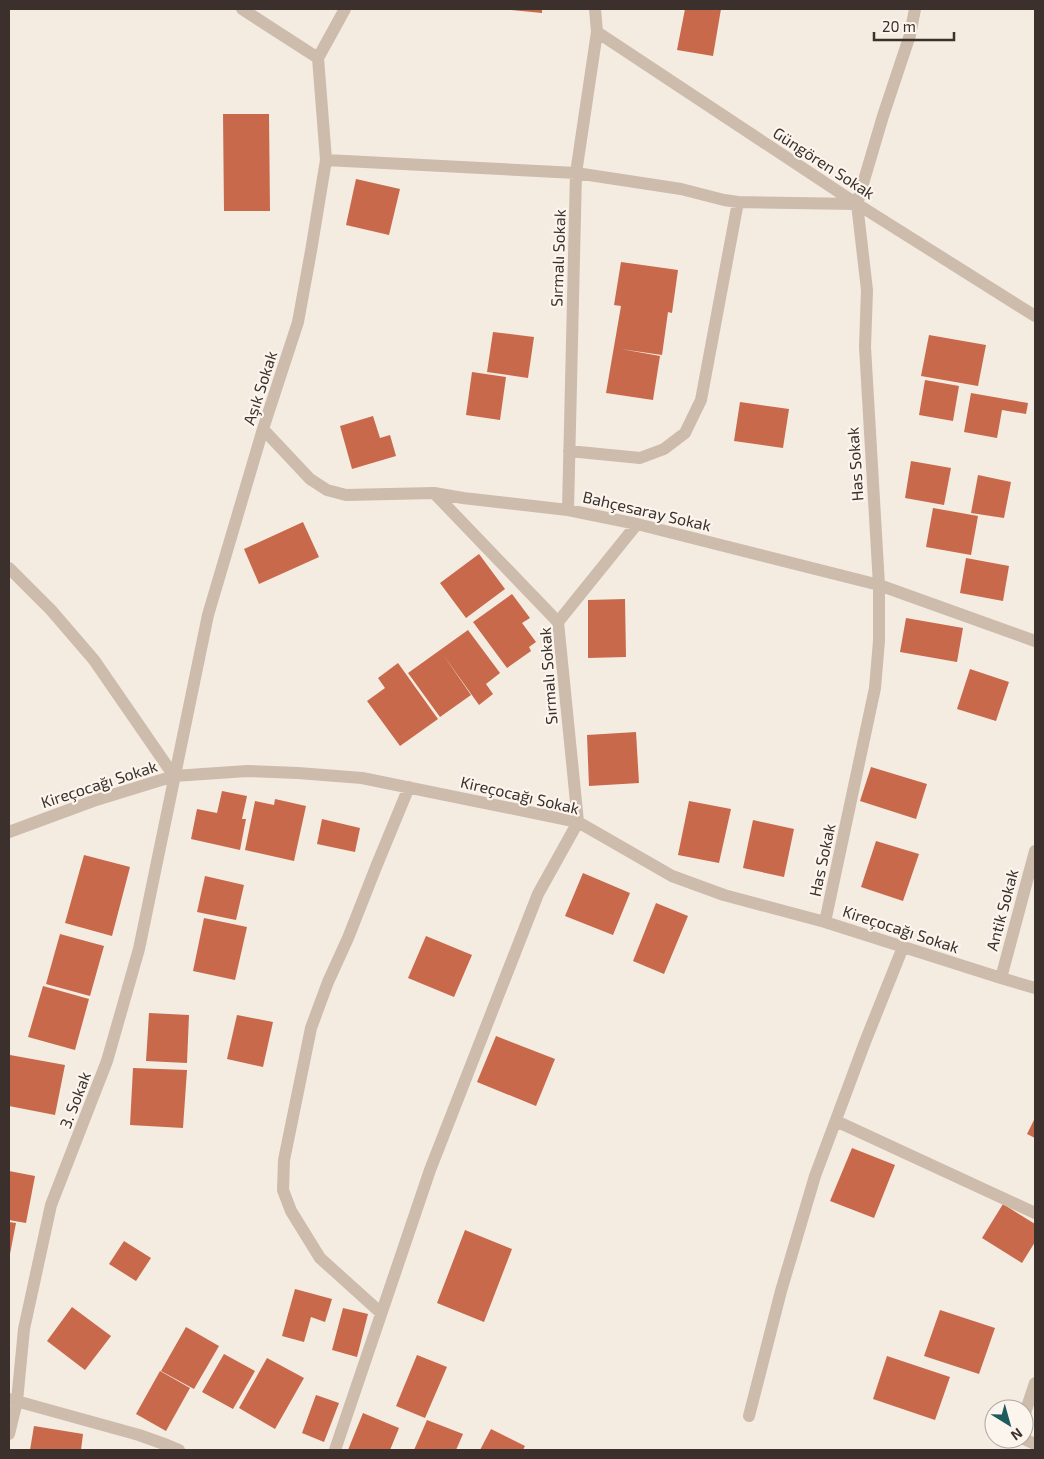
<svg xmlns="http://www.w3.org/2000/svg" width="1044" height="1459" font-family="'Exo 2',sans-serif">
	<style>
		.building { fill: #c8694b }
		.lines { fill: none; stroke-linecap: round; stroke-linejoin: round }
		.minor { stroke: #cdbbac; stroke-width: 12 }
		.labels { text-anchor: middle; stroke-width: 4.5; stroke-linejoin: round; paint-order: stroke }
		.street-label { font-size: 16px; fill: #3b302b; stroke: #fbf5ee }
	</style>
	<rect width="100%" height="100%" fill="#f4ebe1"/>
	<path class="building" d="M511 9H542V13L511 10Z
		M685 9H721L713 56 677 50Z
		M223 114H269L270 211H224Z
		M356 179 400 189 389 235 346 225Z
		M621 262 678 270 672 313 668 312 662 355 621 349 660 356 653 400 606 393 621 306 614 305Z
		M493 332 534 337 528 378 487 372Z
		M929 335 986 345 978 386 921 376Z
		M472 372 506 377 500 420 466 415Z
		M925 380 959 386 953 421 919 415Z
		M971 393 1028 403 1026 414 1002 410 997 438 964 432Z
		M740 402 789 409 783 448 734 441Z
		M373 416 380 438 390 435 396 456 352 469 340 426Z
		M911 461 951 468 944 505 905 498Z
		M978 475 1011 482 1004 518 971 513Z
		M933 508 978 516 971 555 926 547Z
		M303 522 319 557 259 584 244 549Z
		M479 554 505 589 466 618 440 583Z
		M966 558 1009 566 1003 601 960 593Z
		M512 594 530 618 522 623 536 642 529 647 531 651 507 668 473 622Z
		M625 599 626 657 588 658V600Z
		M906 618 963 628 957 662 900 652Z
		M468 630 500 673 486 684 493 694 479 705 442 653 471 695 440 717 408 673Z
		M398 663 438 719 400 746 367 701 385 688 378 678Z
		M970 669 1009 682 996 721 957 709Z
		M636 732 639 783 589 786 587 735Z
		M871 767 927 784 916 819 860 801Z
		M222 791 247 796 242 819H246L240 850 191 839 197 809 217 813Z
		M275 799 306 806 294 861 245 850 255 801 274 805Z
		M689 801 731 809 719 863 678 855Z
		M322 819 360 828 355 852 317 844Z
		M753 820 794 829 784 877 743 868Z
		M876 841 919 854 903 901 861 887Z
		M84 855 130 867 112 936 65 923Z
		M583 873 630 893 613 935 565 916Z
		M205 876 244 885 236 920 197 912Z
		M656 903 688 916 664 974 633 961Z
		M204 918 247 927 235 980 193 971Z
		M60 934 104 946 90 996 46 984Z
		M426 936 472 955 454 997 408 978Z
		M43 986 89 999 75 1050 28 1037Z
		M149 1013 189 1015 187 1063 146 1061Z
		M237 1015 273 1022 263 1067 227 1059Z
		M496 1036 555 1059 536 1106 477 1082Z
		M10 1055 65 1065 55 1115 9 1106Z
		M133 1068 187 1070 183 1128 130 1125Z
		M1035 1118V1138L1027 1134Z
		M852 1148 895 1165 874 1218 830 1201Z
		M9 1171 35 1176 26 1223 9 1220Z
		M1003 1204 1035 1224V1242L1022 1263 982 1238Z
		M9 1222 16 1223 10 1254H9Z
		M465 1230 512 1249 484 1322 437 1303Z
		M124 1241 151 1258 136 1281 109 1264Z
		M295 1289 332 1299 325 1322 311 1317 304 1342 282 1336Z
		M72 1307 111 1336 85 1370 47 1341Z
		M343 1308 368 1314 357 1357 332 1350Z
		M940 1310 995 1328 979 1374 924 1356Z
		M186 1327 219 1346 194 1389 161 1371Z
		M224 1354 255 1371 233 1409 202 1392Z
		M417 1355 447 1367 425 1418 396 1406Z
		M887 1356 950 1377 935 1420 873 1399Z
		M267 1358 304 1378 275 1429 239 1408Z
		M160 1371 190 1388 166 1431 136 1414Z
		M316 1395 339 1403 324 1442 302 1433Z
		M363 1413 399 1428 390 1450H348Z
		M427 1420 463 1434 456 1450H414Z
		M34 1426 83 1434 81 1450H30Z
		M491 1429 525 1446 523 1450H480Z"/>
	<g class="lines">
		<path class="minor" d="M242 9 318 58
			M597 32 857 204 1035 316
			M326 160 576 173 681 189 724 200 738 202 857 204
			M263 429 310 479 327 490 346 495 434 493 463 498 568 510 637 524 879 585 1035 641
			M569 451 640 458 664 449 685 433 701 400 738 202
			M434 493 558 622
			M568 510 576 173 597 32 595 9
			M9 568 51 610 94 660 174 776
			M9 832 93 801 174 776 247 771 298 773 362 778 578 822 672 876 724 895 825 922 1001 978 1035 988
			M825 922 875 688 879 641V585L865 347 867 290 857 204 883 116 910 35 915 9
			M1001 978 1035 851
			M836 1121 1035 1213
			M381 1313 320 1258 291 1211 283 1190 284 1160 311 1028 328 982 348 938 376 867 409 787
			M9 1399 139 1435 167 1445 179 1450
			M749 1416 781 1291 815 1176 865 1042 903 947
			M1024 1416 1035 1383
			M9 1434 17 1401 24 1329 51 1205 107 1061 139 949 208 615 263 429 298 322 311 251 326 160 318 58 345 9
			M1024 1439 1035 1444
			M335 1450 430 1170 538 894 578 822 558 622 637 524"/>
	</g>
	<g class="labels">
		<g class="street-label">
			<text transform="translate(824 163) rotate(33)" y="6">Güngören Sokak</text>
			<text transform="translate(558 258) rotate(-88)" y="6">Sırmalı Sokak</text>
			<text transform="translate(260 388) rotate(-72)" y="6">Aşık Sokak</text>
			<text transform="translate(855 464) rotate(-94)" y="6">Has Sokak</text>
			<text transform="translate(647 511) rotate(13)" y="6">Bahçesaray Sokak</text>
			<text transform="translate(548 676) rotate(-94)" y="6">Sırmalı Sokak</text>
			<text transform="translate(99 784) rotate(-18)" y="6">Kireçocağı Sokak</text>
			<text transform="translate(520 795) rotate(13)" y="6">Kireçocağı Sokak</text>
			<text transform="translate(822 860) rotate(-78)" y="6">Has Sokak</text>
			<text transform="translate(1002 910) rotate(-75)" y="6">Antik Sokak</text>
			<text transform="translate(901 929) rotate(18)" y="6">Kireçocağı Sokak</text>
			<text transform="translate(75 1100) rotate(-69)" y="6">3. Sokak</text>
		</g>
	</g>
	<rect width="1044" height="1459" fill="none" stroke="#3b302b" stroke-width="20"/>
	<g transform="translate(1009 1424) rotate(143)"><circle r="24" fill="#fbf5ee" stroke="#aea6a0"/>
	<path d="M0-4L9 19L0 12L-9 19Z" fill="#1f5a5e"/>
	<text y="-8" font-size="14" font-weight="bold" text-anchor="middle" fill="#3b302b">N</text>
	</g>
	<path d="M874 32v8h80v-8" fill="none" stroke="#3b302b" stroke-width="2.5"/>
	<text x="882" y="32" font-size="15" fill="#3b302b" stroke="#fbf5ee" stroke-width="4" paint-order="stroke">20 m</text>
</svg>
